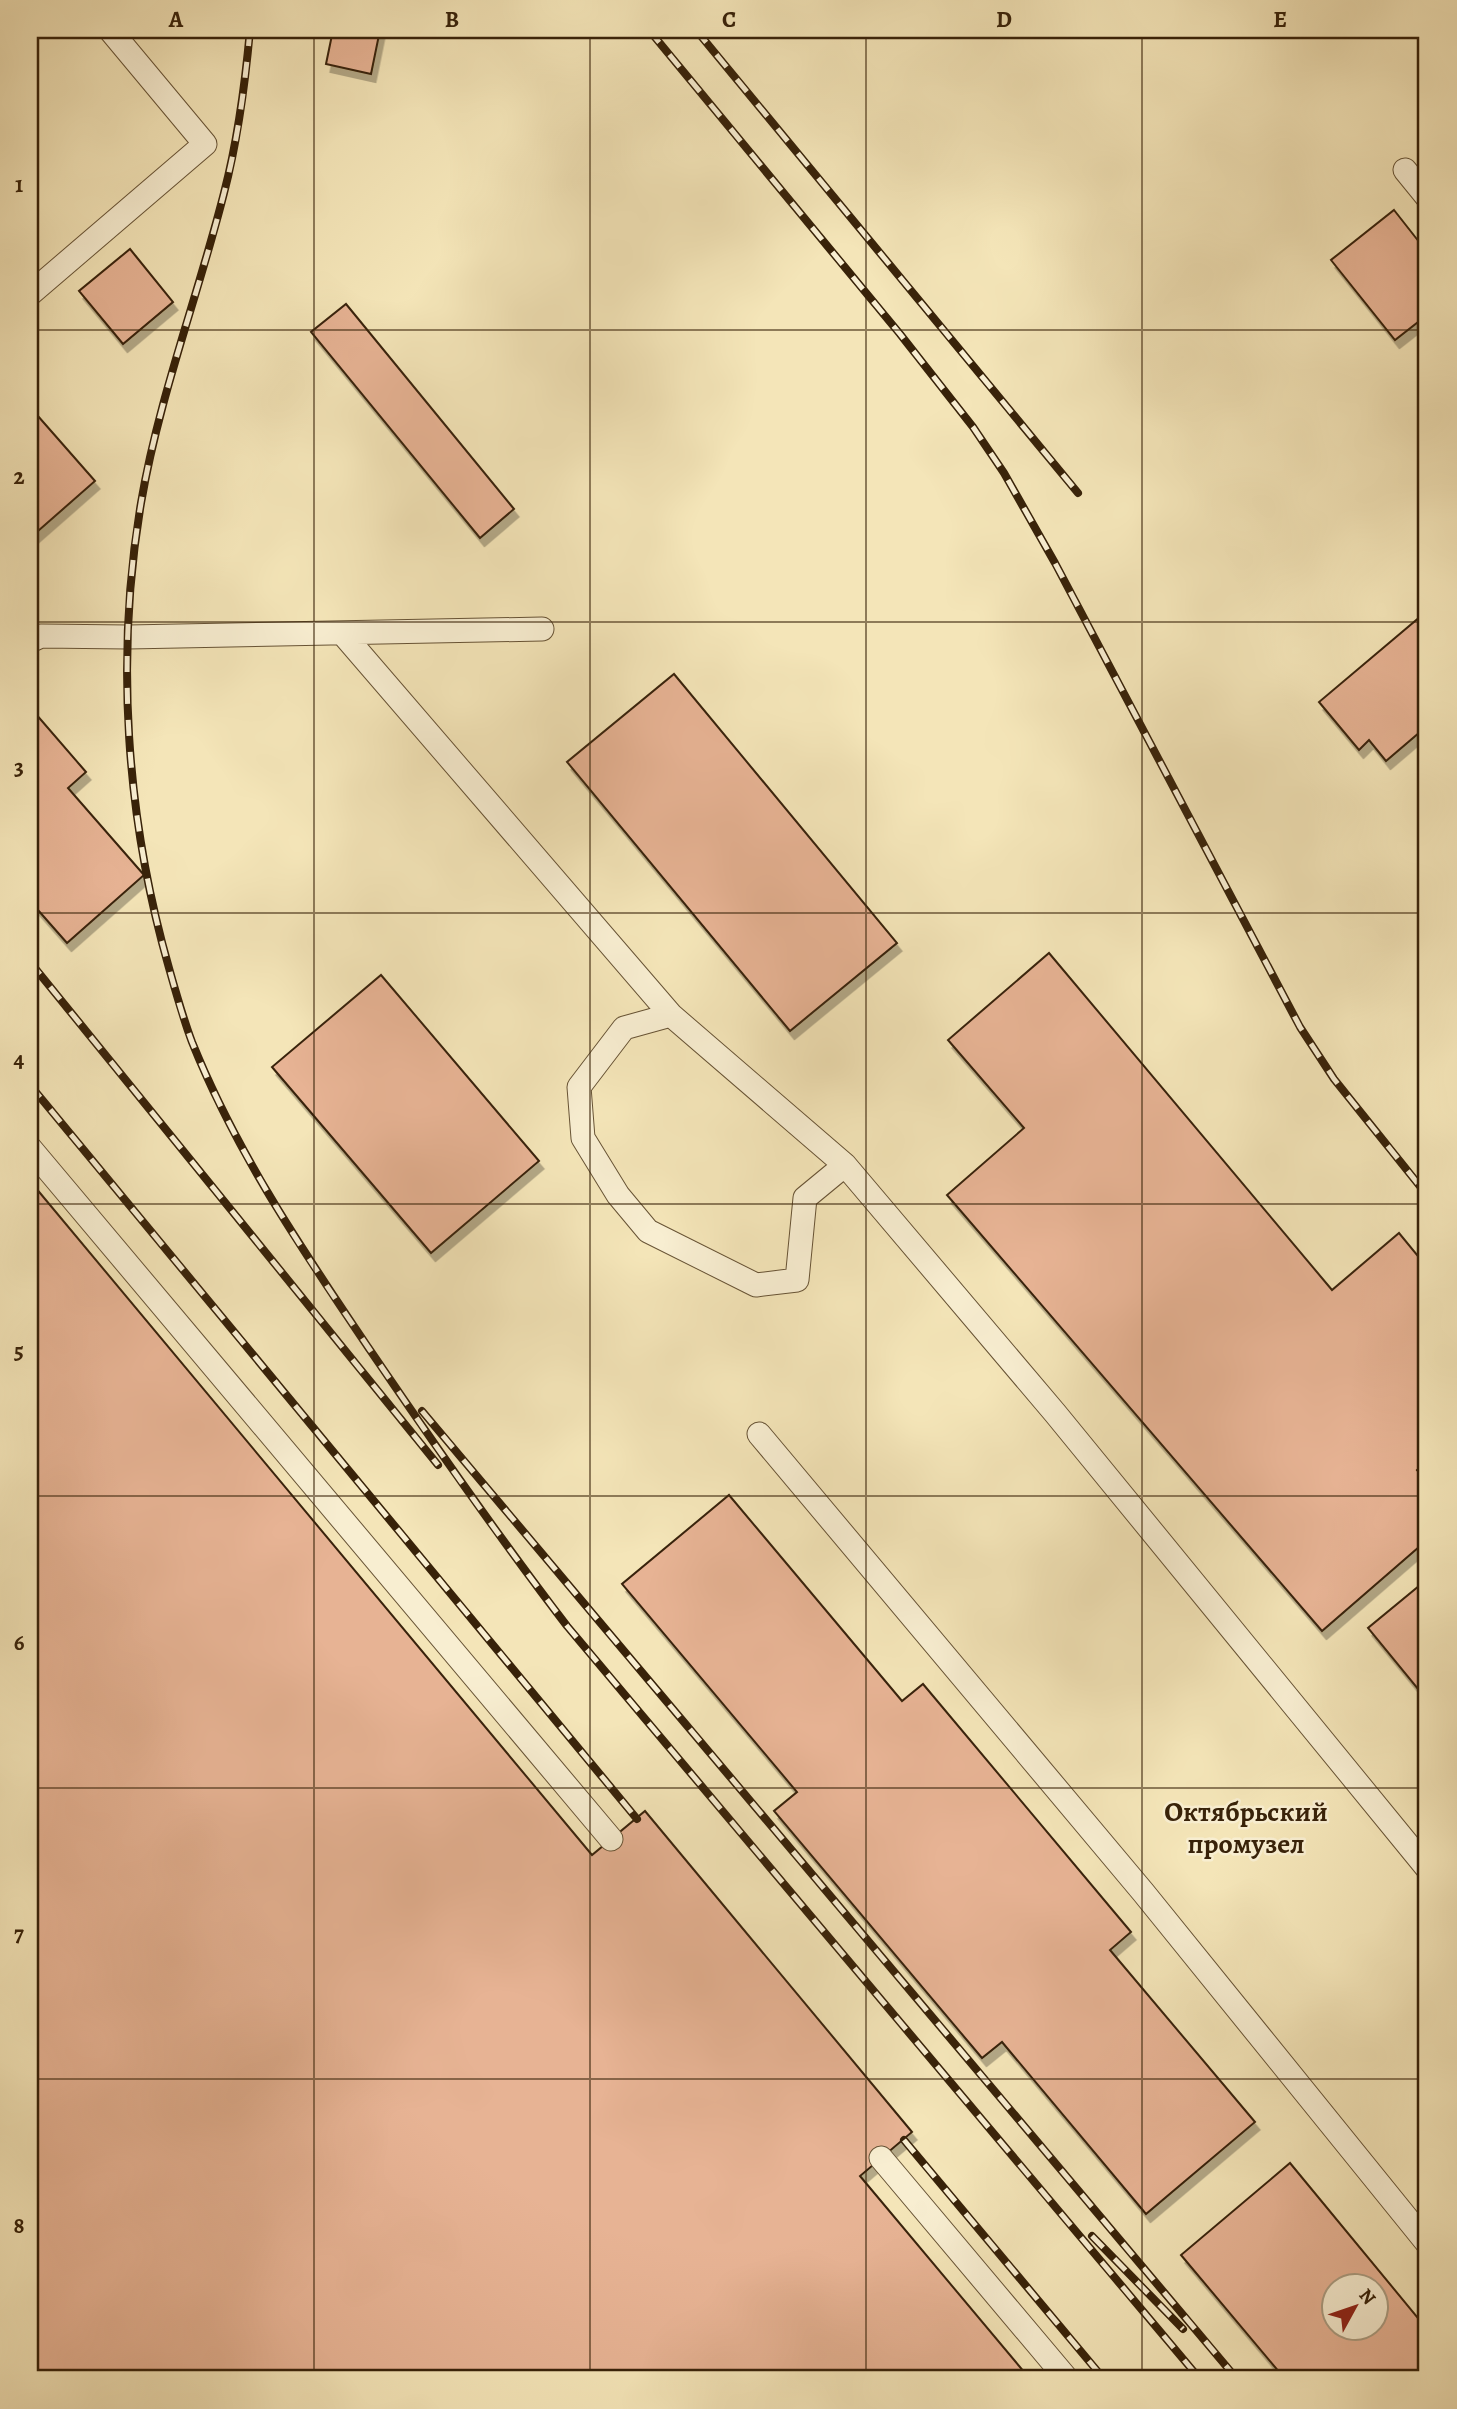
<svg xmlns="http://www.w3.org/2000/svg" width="1457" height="2409" font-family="Alegreya,serif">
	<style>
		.building { fill: #e7b394; stroke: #382209; stroke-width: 2; fill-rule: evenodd; filter: url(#shadow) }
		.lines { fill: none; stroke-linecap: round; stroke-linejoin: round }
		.lane-casing { stroke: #675335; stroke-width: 25 }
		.lane { stroke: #f8eed1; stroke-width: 23 }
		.rail-casing { stroke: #382209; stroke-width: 8 }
		.rail { stroke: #f8eed1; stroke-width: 5; stroke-dasharray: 16; stroke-linecap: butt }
		.grid { fill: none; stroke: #382209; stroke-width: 2; stroke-opacity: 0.55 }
		.labels { text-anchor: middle; stroke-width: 5; stroke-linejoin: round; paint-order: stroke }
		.quarter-label { font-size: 28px; font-weight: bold; fill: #382209; stroke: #f8eed1 }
		.neatline { fill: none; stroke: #382209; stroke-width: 2.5 }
		.grid-label { font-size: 23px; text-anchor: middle; font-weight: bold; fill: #382209 }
	</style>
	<defs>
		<filter id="shadow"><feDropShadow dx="4.5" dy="8" stdDeviation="0" flood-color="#0004"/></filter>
	</defs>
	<rect width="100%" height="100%" fill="#f4e5b8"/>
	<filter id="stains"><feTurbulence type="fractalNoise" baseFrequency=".00286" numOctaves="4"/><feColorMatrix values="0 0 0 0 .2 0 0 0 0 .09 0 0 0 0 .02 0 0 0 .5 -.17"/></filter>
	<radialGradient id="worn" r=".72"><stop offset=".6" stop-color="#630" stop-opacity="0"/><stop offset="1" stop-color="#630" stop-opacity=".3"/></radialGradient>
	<path class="building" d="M333 30H380L371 74 326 64Z
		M1394 210 1427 252V315L1395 340 1331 260Z
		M130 249 173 302 123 344 79 291Z
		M346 304 514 509 480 538 311 332Z
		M30 407 95 481 30 538Z
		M1427 611V726L1386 761 1369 740 1359 750 1319 702Z
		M674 674 897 943 790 1031 567 762Z
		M35 713 86 772 68 788 144 875 67 943 30 901V717Z
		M1049 953 1332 1290 1399 1233 1427 1267V1461L1417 1470 1427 1482V1540L1322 1631 947 1195 1024 1128 948 1040Z
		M381 975 539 1161 431 1253 272 1067Z
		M30 1181 592 1855 645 1811 912 2132 860 2176 1030 2379H30Z
		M729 1495 902 1701 923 1684 1131 1932 1110 1950 1255 2122 1146 2214 1002 2042 982 2058 774 1811 797 1792 622 1584Z
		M1425 1581 1427 1584V1700L1368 1628Z
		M1290 2163 1427 2329V2379H1285L1181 2255ZM1334 2286H1376V2328H1334Z"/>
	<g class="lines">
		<g class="lane-casing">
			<path id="lane" d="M1405 170 1427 197
				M30 294 205 144 110 30
				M343 634 671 1015 845 1165 1055 1413 1427 1868
				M30 641 41 636 128 637 542 629
				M671 1015 624 1028 579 1087 583 1138 618 1195 648 1231 756 1285 797 1280 805 1198 845 1165
				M30 1148 611 1839
				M759 1434 1143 1892 1427 2243
				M881 2158 1067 2379"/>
		</g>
		<use href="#lane" class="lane"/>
		<g class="rail-casing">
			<path id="rail" d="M250 30C245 85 238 139 224 193 198 296 159 397 141 503 115 657 126 818 169 968 176 993 183 1018 192 1042 237 1154 303 1251 370 1350 434 1444 498 1536 567 1626L1200 2379
				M649 30 900 334 973 427 1004 473 1055 563 1300 1027 1334 1079 1427 1195
				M696 30 1078 493
				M30 962 438 1465
				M30 1085 637 1819
				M422 1411 1237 2379
				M904 2140 1104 2379
				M1092 2236 1183 2329"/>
		</g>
		<use href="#rail" class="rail"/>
	</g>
	<path class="grid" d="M314 30V2379M590 30V2379M866 30V2379M1142 30V2379M30 330H1427M30 622H1427M30 913H1427M30 1204H1427M30 1496H1427M30 1788H1427M30 2079H1427"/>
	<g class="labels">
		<g class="quarter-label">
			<text x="1246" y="1821">Октябрьский<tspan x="1246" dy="32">промузел</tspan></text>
		</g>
	</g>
	<rect width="1457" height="2409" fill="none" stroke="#f4e5b8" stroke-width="77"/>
	<g transform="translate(1355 2307) rotate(50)"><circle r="33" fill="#f8eed1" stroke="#ab9c81" stroke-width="2"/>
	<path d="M0-5L12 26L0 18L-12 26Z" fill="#8f2418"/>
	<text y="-10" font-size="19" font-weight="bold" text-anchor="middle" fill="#382209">N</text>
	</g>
	<rect x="38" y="38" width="1380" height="2332" class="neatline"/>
	<g class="grid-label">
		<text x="176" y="27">A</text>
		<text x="452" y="27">B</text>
		<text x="729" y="27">C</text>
		<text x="1004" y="27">D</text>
		<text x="1280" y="27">E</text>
		<text x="19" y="192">1</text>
		<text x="19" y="484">2</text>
		<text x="19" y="775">3</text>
		<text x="19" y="1067">4</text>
		<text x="19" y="1358">5</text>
		<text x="19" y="1650">6</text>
		<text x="19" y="1941">7</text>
		<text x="19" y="2233">8</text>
	</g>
	<rect width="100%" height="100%" filter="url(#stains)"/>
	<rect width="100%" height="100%" fill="url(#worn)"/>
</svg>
